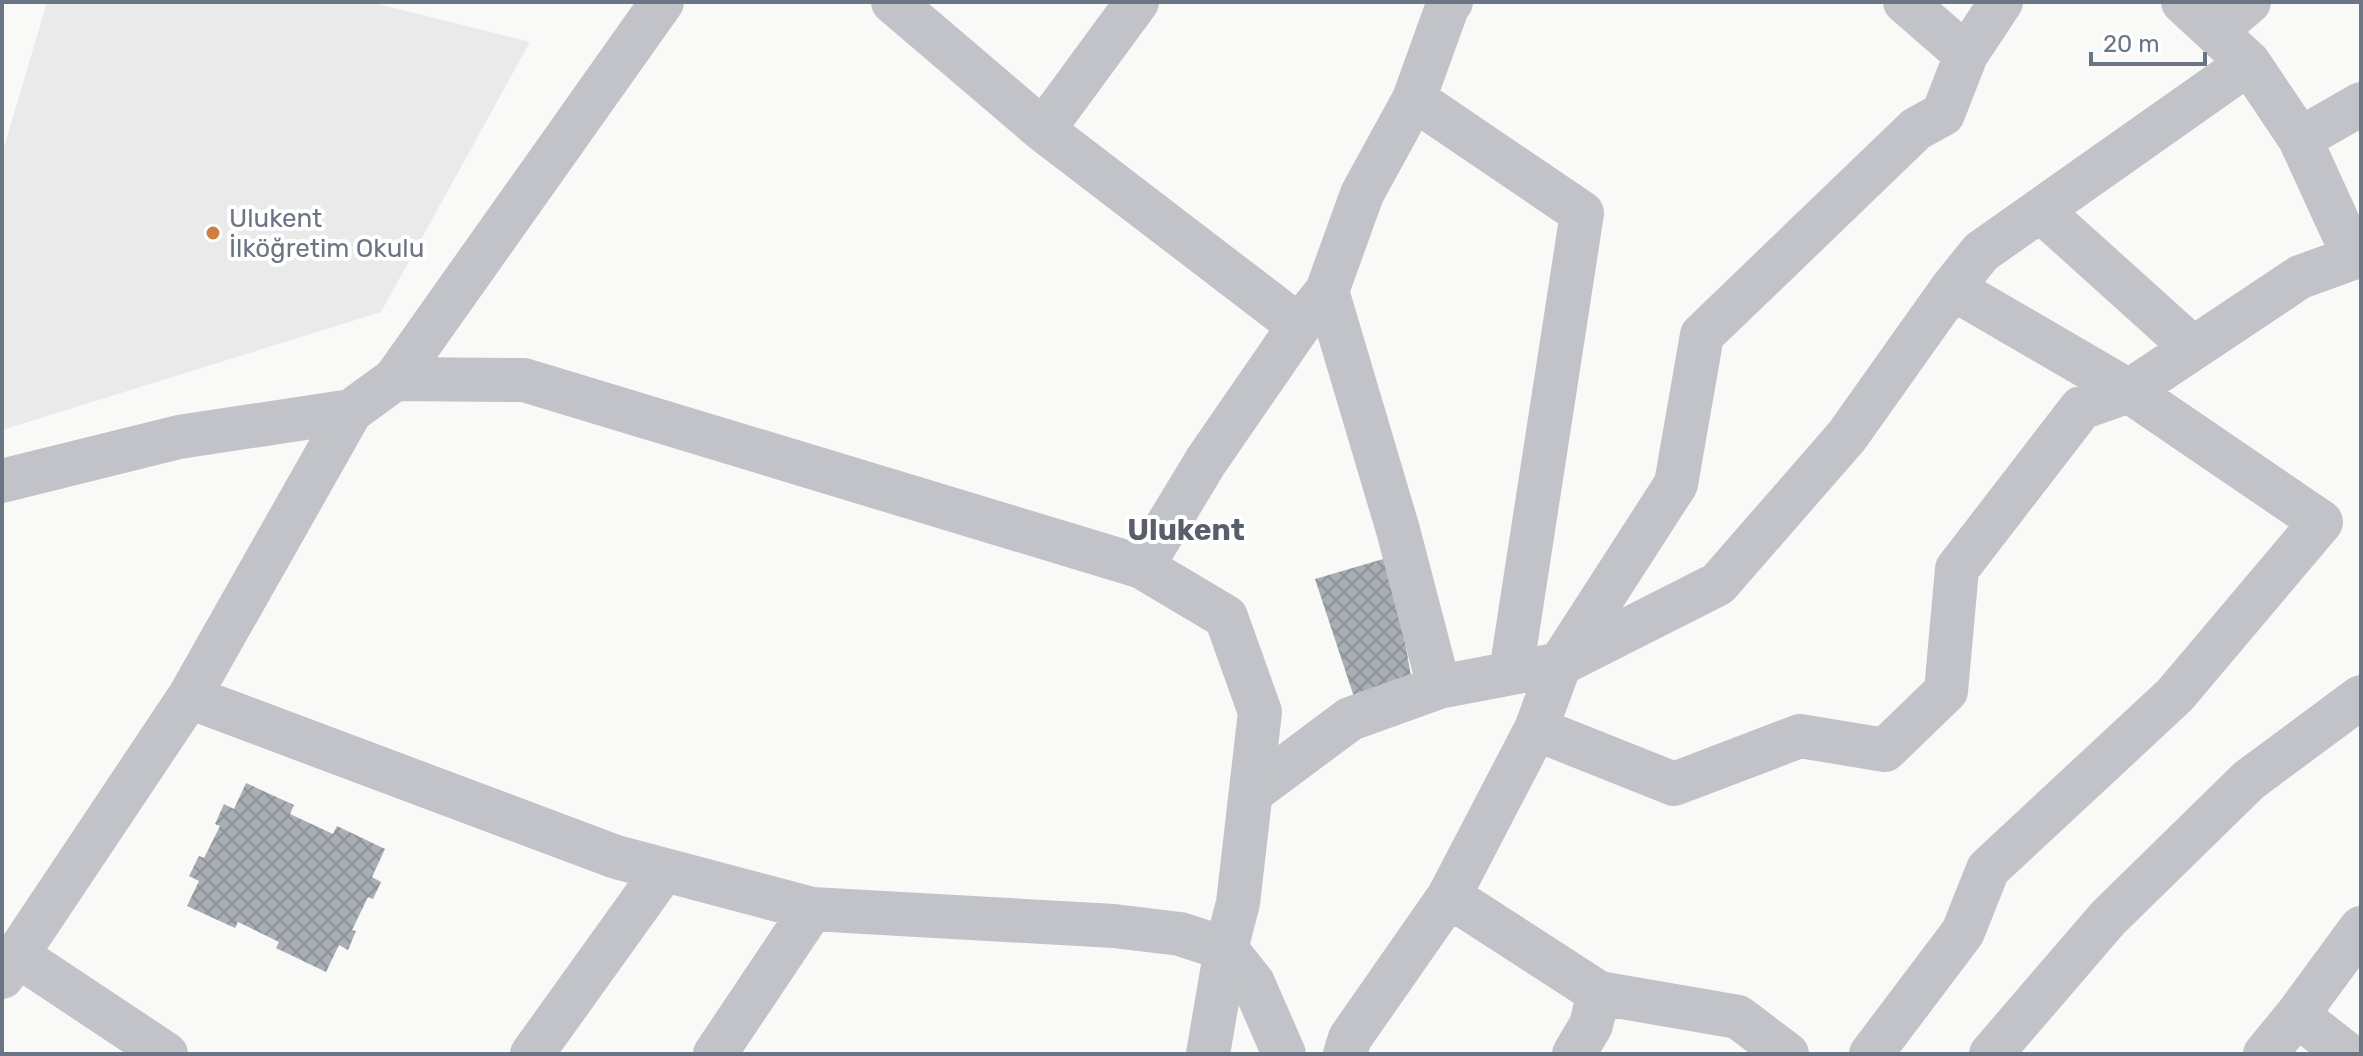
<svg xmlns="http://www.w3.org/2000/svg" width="2363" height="1056" font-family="Rubik,sans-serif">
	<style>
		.built { fill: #eaeaea }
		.building { fill: url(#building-cross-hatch) }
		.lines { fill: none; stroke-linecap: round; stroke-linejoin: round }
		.minor { stroke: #c1c3c8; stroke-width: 44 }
		.tertiary { stroke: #c1c3c8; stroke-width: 44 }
		.poi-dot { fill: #cf7d41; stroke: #fff; stroke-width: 3 }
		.labels { text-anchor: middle; stroke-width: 8; stroke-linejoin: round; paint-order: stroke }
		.poi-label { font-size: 26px; fill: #6c7584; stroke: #fff; text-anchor: start }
		.quarter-label { font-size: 30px; font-weight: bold; fill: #595f6a; stroke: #fff }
	</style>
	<defs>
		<pattern id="building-cross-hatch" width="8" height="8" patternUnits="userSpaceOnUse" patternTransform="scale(2)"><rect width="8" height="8" fill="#a9aeb5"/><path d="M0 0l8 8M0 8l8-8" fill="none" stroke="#8e9299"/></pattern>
	</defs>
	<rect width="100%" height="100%" fill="#f9f9f7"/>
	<path class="built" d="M47 2H370L530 42 381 312 2 430V154Z"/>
	<path class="building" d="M1390 557 1411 676 1354 697 1315 579Z
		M246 783 294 805 290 814 333 834 337 826 385 849 372 877 381 882 373 899 368 897 352 930 356 931 348 950 339 945 326 972 276 948 279 942 238 922 235 928 187 906 199 881 189 876 199 856 204 858 220 826 215 824 224 804 234 809Z"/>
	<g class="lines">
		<path class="minor" d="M893 2 1043 130 1299 326
			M1905 2 1966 55
			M2183 2 2249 63 2300 139 2343 233
			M2215 31 2249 2
			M1414 99 1582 213 1511 672
			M1043 130 1137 2
			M2300 139 2361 104
			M2040 210 2193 348
			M1327 291 1398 530 1439 687
			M395 379 662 2
			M1142 567 1206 461 1299 326 1327 291 1362 194 1414 99 1449 2
			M189 697 616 857 812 909 1114 926 1180 934 1226 949 1253 983 1284 1054
			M1536 729 1674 784 1800 736 1885 750 1946 691 1957 569 2081 408 2129 391 2300 277 2361 255
			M1252 792 1350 719 1439 687 1560 664 1676 484 1702 335 1916 129 1943 114 1966 55 2001 2
			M1449 896 1599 993 1738 1017 1787 1054
			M17 955 166 1054
			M2 977 189 697 351 411
			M2297 1015 2347 1054
			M532 1054 664 870
			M715 1054 812 909
			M1345 1054 1350 1038 1449 896 1536 729 1560 664 1718 584 1847 436 1952 288 1981 252 2249 63
			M1574 1054 1591 1025 1599 993
			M1871 1054 1963 932 1988 869 2175 695 2321 522 2129 391 1952 288
			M1991 1054 2108 918 2249 780 2361 697
			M2265 1054 2297 1015 2361 928"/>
		<path class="tertiary" d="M1448 5 1451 2
			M2 481 179 437 351 411 395 379 524 380 1142 567 1226 617 1260 712 1238 903 1226 949 1208 1054"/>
	</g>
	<circle class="poi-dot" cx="213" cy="233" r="8"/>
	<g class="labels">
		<g class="poi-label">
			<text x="229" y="227">Ulukent<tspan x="229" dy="30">İlköğretim Okulu</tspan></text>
		</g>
		<g class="quarter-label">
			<text x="1186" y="540">Ulukent</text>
		</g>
	</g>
	<rect width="2363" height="1056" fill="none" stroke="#6c7584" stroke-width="8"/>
	<path d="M2091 52v12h114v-12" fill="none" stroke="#6c7584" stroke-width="4"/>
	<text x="2103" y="52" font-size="24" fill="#6c7584" stroke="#ffffff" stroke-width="6" paint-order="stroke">20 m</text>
</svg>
